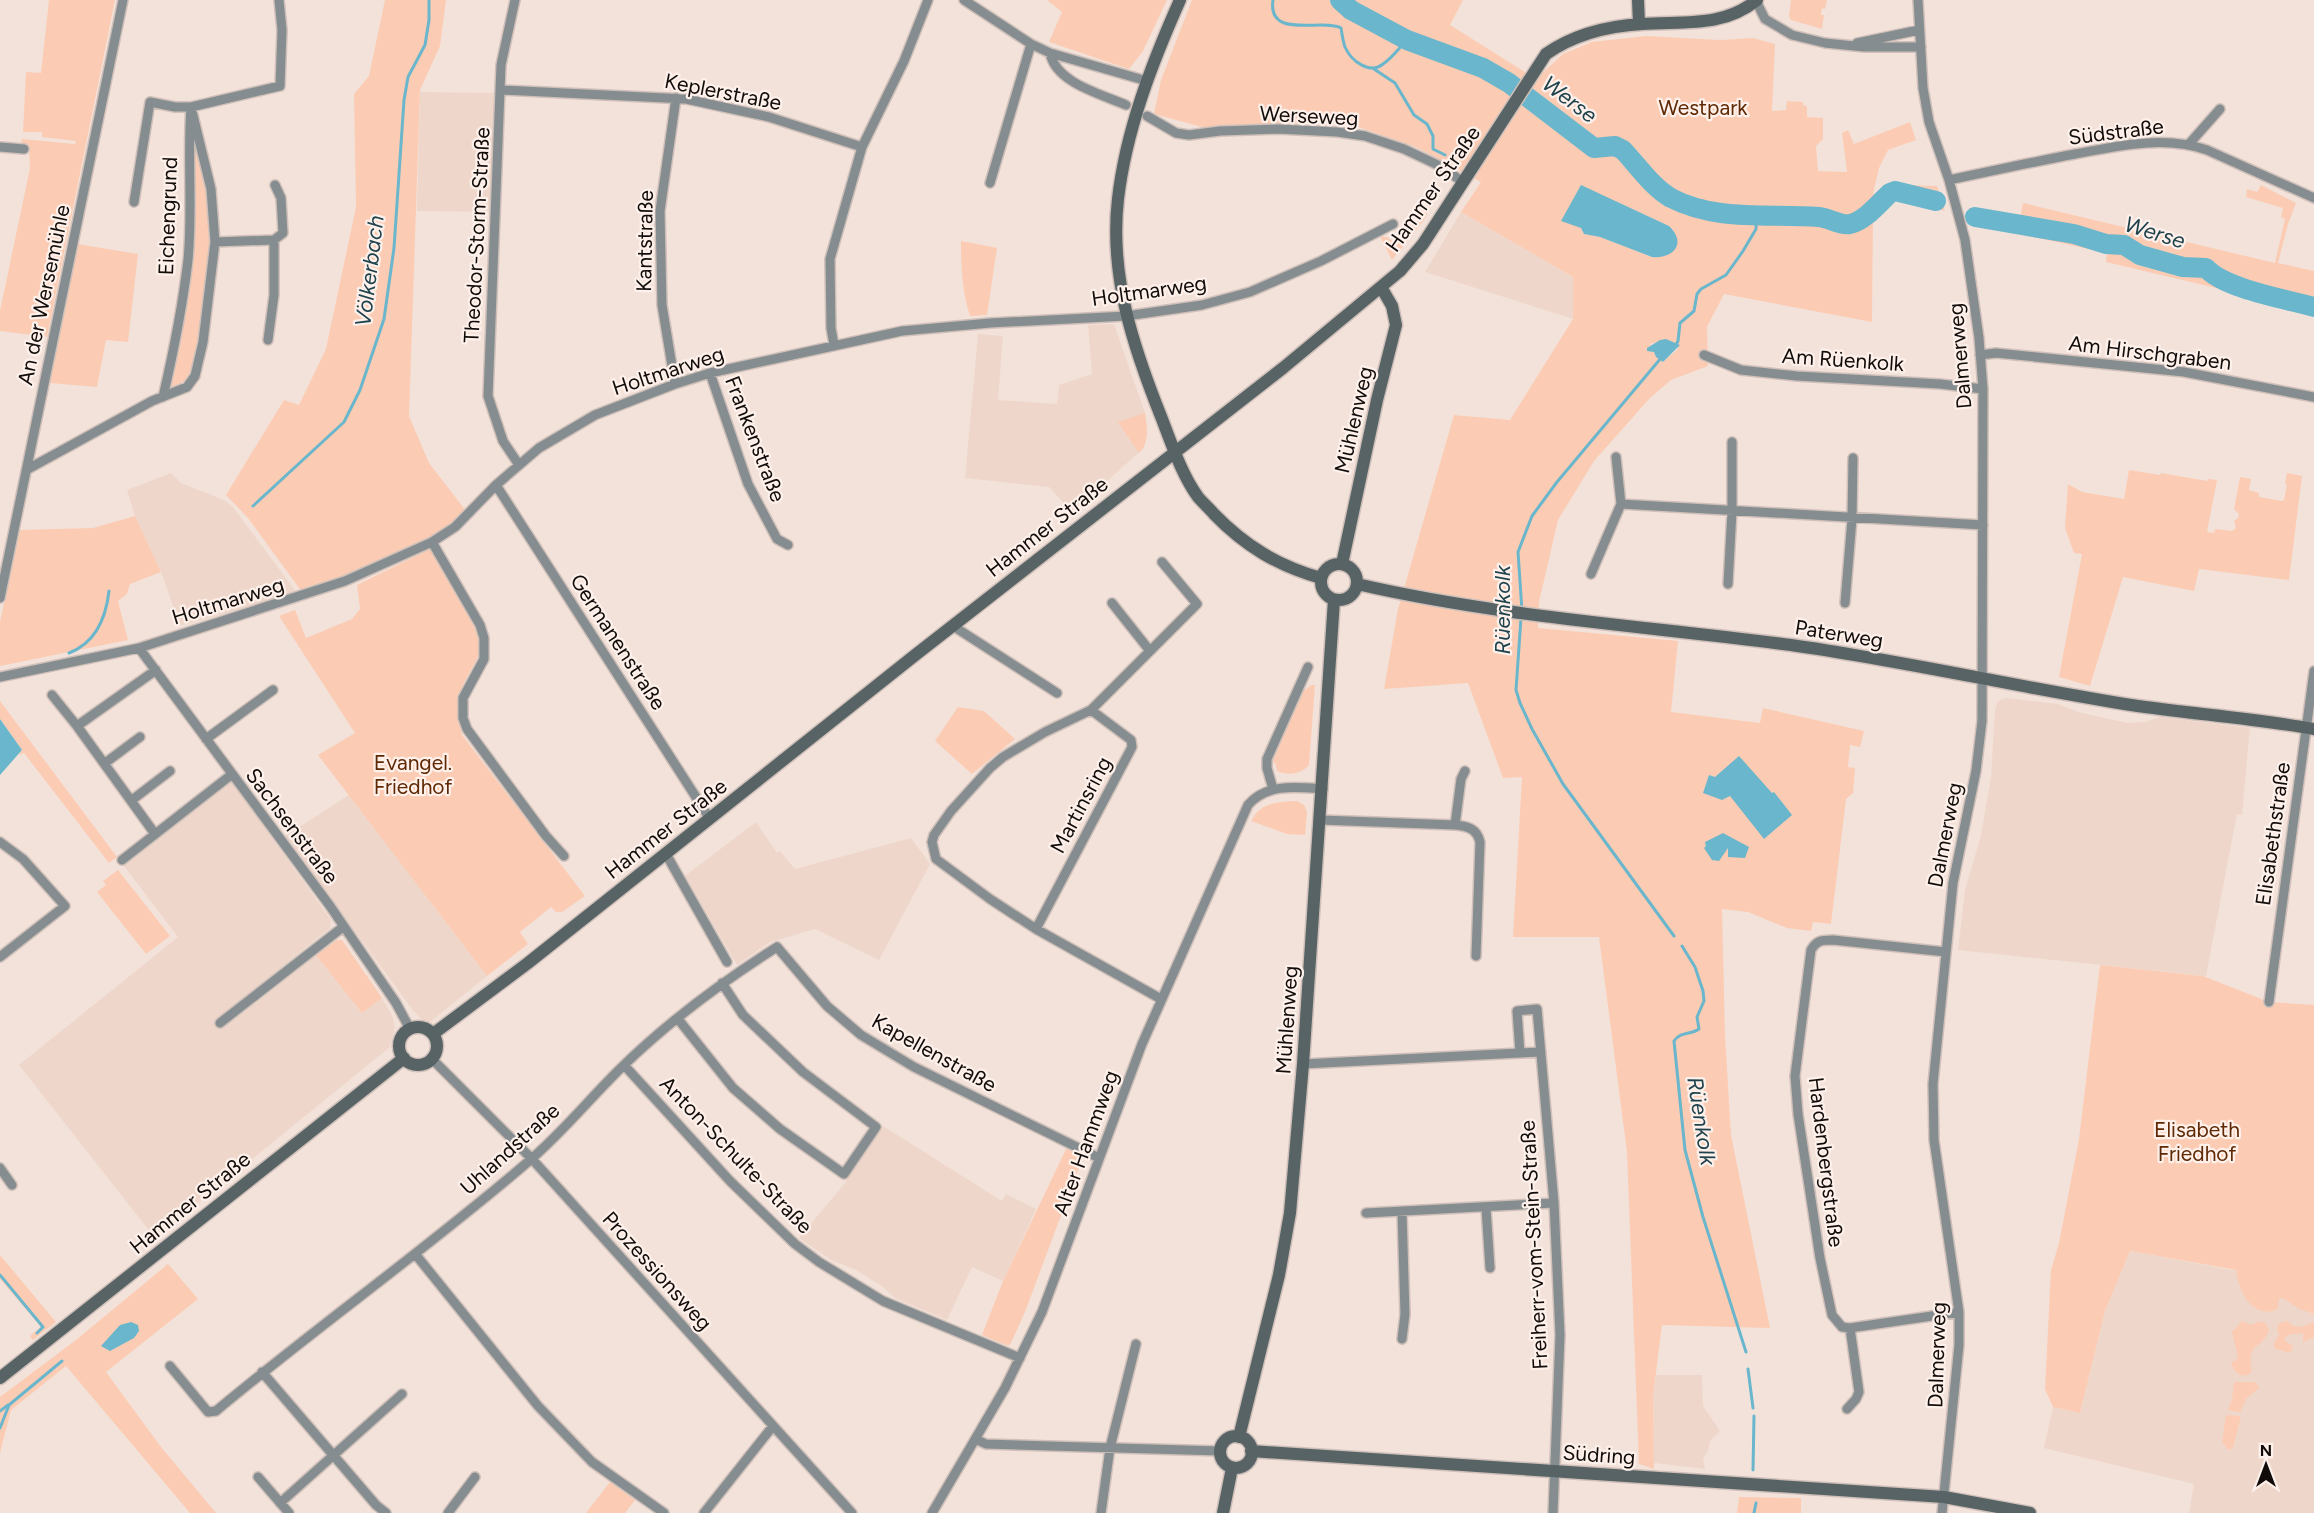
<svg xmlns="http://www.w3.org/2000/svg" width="2314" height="1513" font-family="Figtree,sans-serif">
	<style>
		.built { fill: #eed7ca }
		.green { fill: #fbccb3; fill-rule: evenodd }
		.water { fill: #6ab6cc }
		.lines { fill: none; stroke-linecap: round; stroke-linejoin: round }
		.stream { stroke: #6ab6cc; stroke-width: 3 }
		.river { stroke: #6ab6cc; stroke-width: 20 }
		.street-casing { stroke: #cfc0b9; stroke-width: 12 }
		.secondary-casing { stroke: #cfc0b9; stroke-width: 15 }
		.street { stroke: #868d90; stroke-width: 9 }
		.secondary { stroke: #586366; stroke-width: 12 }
		.labels { text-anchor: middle; stroke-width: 4.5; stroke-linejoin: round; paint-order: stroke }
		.street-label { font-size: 21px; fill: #110c09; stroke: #fef0ea }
		.park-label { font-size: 21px; fill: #5e2904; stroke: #fef0ea }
		.water-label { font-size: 22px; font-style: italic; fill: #1f434d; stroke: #fef0ea }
	</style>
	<rect width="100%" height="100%" fill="#f3e2da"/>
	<path class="built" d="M420 92 497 93 489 212 417 211Z
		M1461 212 1573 277V319L1425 272Z
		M1114 324 1145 413 1147 435 1144 448 1072 512 1049 487 965 478 978 334 1003 336 998 400 1057 404 1059 385 1092 374 1088 325Z
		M171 473 181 483 224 500 233 507 297 593 180 626 161 572 135 516 127 490Z
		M2007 698 2058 704 2078 712 2127 723 2145 722 2160 717 2250 728 2242 815 2237 814 2206 976 1958 950 1965 890 1981 835 1991 777 1995 710 1998 701Z
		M231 781 331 920 330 928 229 1009 234 1020 316 955 337 940H342L382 998 392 1015 395 1027 390 1047 155 1238 19 1065 178 937 124 866Z
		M349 795 487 976 430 1022 422 1020 412 1009 285 836Z
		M756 822 777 853 780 851 795 869 911 838 930 864 879 960 815 929 770 942 737 965 685 876Z
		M883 1126 1002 1201 1006 1194 1036 1209 1003 1281 972 1267 947 1320 895 1298 883 1287 856 1270 831 1260 799 1238 845 1183Z
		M2130 1251 2231 1270 2314 1273V1513H2189L2194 1484 2044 1448 2053 1407 2080 1413 2105 1311Z
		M1656 1375H1702L1703 1406 1720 1431 1710 1441 1708 1451 1703 1458 1705 1469 1654 1463 1653 1396Z"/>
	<path class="green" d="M49 0H115L47 337 0 331V311L30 168 29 146 21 144 22 139 75 144 76 141 42 137V132H23L26 72 41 73Z
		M385 0H446L440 46 420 90 409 416 429 463 466 511 429 541 302 592 248 518 226 495 284 400 299 405 326 349 356 207 354 94 369 76Z
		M1047 0H1167L1143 51 1129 69 1049 42 1062 12Z
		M1192 0H1463L1450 25 1536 79 1563 54 1592 42 1646 36 1720 40 1753 38 1775 44 1772 111 1786 110 1787 101 1803 102V105L1807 106V117L1823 118V139L1816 146 1818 171 1847 172 1842 133 1848 130 1854 144 1910 122 1916 140 1888 150 1879 168 1873 194 1900 185 1937 186 1945 211 1896 195C1884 198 1881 209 1873 216L1872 322 1724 294 1707 327 1708 366 1671 380 1650 398 1594 461 1558 520 1539 602 1538 628 1678 641 1671 712 1760 723 1763 708 1864 731 1860 747 1850 745 1848 767 1855 768 1853 793 1846 799 1831 924 1813 922 1811 931 1787 928 1748 912 1722 909 1725 1036 1731 1135 1770 1328 1662 1325 1653 1396 1654 1469 1639 1464 1627 1152 1599 937H1513L1522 777 1503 778 1468 683 1384 689 1398 609 1454 415 1510 420 1573 319V277L1461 212 1481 182 1416 147 1341 121 1209 129 1154 114 1161 80ZM1620 204 1669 226 1652 257 1600 237 1584 234 1581 228ZM1657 342 1676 345 1678 349 1663 362 1654 352 1650 344Z
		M1791 0H1827L1825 9 1822 8 1821 15H1824L1822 29 1791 20 1789 16Z
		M193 132C220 212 209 297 190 378L170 389 168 385 181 314Z
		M2261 185 2296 203 2288 224 2278 263 2314 271V311L2106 262 2107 253 1973 224 1969 208 2020 218 2023 203 2275 263 2285 219 2281 217 2283 208 2246 197 2247 189 2257 192Z
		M1432 203 1424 220 1392 260 1380 236 1387 237 1397 245 1407 233 1403 227 1423 218 1421 208Z
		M961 241 997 248 987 315 970 316C962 291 961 267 961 241Z
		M77 244 138 254 128 342 106 340 97 387 50 383Z
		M1145 413C1147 427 1150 442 1139 453L1118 422Z
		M2129 470 2160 475 2161 473 2207 481 2208 479 2217 480 2207 532 2214 533 2215 529 2232 531 2236 528 2234 521 2238 518 2239 514 2234 509 2240 477 2251 479 2249 490 2259 493V497L2282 501 2284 500 2287 485 2285 484 2287 473 2302 476 2289 580 2199 569 2194 591 2123 577 2090 686 2059 677 2082 554 2074 553 2065 528 2068 484 2082 492 2124 499Z
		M135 516 161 572 130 584 127 594 118 601 128 640 0 666V622L20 530 93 528Z
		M430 549 482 640C481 657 471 668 464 683 457 700 459 717 462 735L585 896 562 912H556L551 907 520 932 528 944 487 976 318 755 355 733 279 616 295 610 306 638 352 619 360 609 357 585Z
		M1311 685H1315L1309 765C1302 774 1287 776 1277 771L1275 763 1272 762 1302 692Z
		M0 701 117 857 109 863 24 753 19 755 22 750 0 719Z
		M958 707 984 711 1015 739 972 774 935 741Z
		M1297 801 1304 805 1307 812 1305 835 1287 834 1251 821C1261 802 1277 802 1297 801Z
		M118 870 170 936 146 954 97 892 106 885 103 881Z
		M337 940H342L382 998 362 1013 316 955Z
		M2100 965 2203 976 2269 1002 2314 1005V1314L2299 1309 2283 1298H2279L2278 1309 2269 1312C2247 1311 2239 1289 2236 1270L2130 1251 2105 1311 2080 1413 2053 1407 2045 1389 2051 1270 2059 1243 2079 1139Z
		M1068 1145 1084 1154 1025 1312 1010 1345H1006L982 1335 1003 1281Z
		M0 1255 56 1322 33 1340 30 1336 41 1327 0 1279Z
		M168 1264 198 1299 106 1372 161 1447 216 1513H190L66 1366 11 1410 0 1453V1397L76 1340Z
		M2242 1321 2251 1325 2258 1322H2265L2269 1331C2260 1351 2246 1342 2252 1371 2245 1381 2233 1373 2231 1363L2238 1358 2232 1332Z
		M2288 1321C2295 1331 2305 1326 2314 1322V1337L2303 1342V1333C2295 1335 2288 1332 2284 1340L2293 1346 2290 1353 2276 1349 2273 1344 2279 1335 2277 1329 2279 1323Z
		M2234 1382H2256L2259 1388 2246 1399 2240 1412 2228 1410 2232 1399Z
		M2226 1415 2241 1416 2233 1448 2228 1450 2222 1442Z
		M610 1482 635 1500 625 1513H586Z
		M1739 1497 1801 1498V1513H1737Z"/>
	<path class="water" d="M1581 185 1669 226C1687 243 1674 259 1652 257L1600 237 1584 234 1581 228 1561 221Z
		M1666 339 1680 345 1663 362 1656 357 1654 352 1647 351V348L1660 340Z
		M0 719 22 750 0 775Z
		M1739 756 1772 793 1774 792 1792 815 1764 839 1730 796 1722 800 1703 793 1709 775 1715 777Z
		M1723 833 1749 847 1745 858 1728 857V848L1719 861 1712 860 1704 848 1706 846 1705 842Z
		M131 1322 138 1325 139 1331 134 1338 110 1351 101 1346 120 1325Z"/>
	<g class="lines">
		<path class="stream" d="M1273 0C1267 40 1322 18 1341 28 1342 34 1343 42 1345 47 1351 61 1370 75 1383 64 1392 58 1399 48 1407 40
			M1374 69 1395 83 1414 115 1427 124 1433 136V149L1445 155
			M1675 346 1678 341 1680 323 1694 311 1697 294 1701 289 1726 275 1743 251 1756 229V216
			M253 506 344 422 360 390 384 319 394 248 404 100 408 77 425 45 429 20V0
			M1522 611 1518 552 1532 516 1557 482 1661 358
			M1521 618 1516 690 1520 703 1532 729 1563 784 1674 936
			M69 653C95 643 106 618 109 591
			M1682 946 1695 967 1703 991 1704 1001 1697 1017 1699 1029C1691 1035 1681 1031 1674 1041L1685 1150 1703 1217 1746 1352
			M0 1275 43 1327 37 1333
			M1748 1369 1753 1408
			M0 1411 8 1405
			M0 1428 9 1405 62 1361
			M1753 1470 1754 1416
			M1754 1513 1756 1503"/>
		<path class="river" d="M1340 0 1351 10 1407 40 1483 68 1509 83 1594 148 1615 146 1623 150C1638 166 1652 187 1671 198 1717 222 1770 213 1819 217 1829 218 1841 226 1850 224 1865 221 1879 203 1890 193L1895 191 1936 201
			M1975 217 2074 234 2106 244 2124 245 2140 255 2183 267 2206 268C2225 289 2286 299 2314 307"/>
		<g class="street-casing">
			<path id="street" d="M515 0 501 65 488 396 503 441 519 465
				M964 0 1031 44 1050 53 1147 81
				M1918 0 1923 88 1929 122 1949 180 1965 240 1979 338 1983 389 1982 721 1976 771 1953 883 1933 1084 1934 1140 1959 1312V1345L1942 1513
				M1756 1 1765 19 1792 35 1825 43 1864 47H1921
				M1857 43 1919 30
				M1050 53C1056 83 1101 94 1126 105
				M502 90 686 99 769 117 862 147
				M1147 116 1176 133 1189 135 1220 131 1278 129 1337 132 1365 136 1404 149 1440 166 1463 182
				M2189 144 2220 109
				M0 147 24 149
				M1949 180C1991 171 2033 162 2075 154 2118 146 2164 135 2207 150L2314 198
				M990 183 1031 44
				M134 202 150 102 175 107H191C187 158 193 209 188 260 183 303 173 354 163 397
				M215 242 274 240 283 233 281 198 275 185
				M268 340 274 295V240
				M834 345 831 328 830 259 862 147 904 61 928 0
				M1704 355 1741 370 1797 376 1940 384 1983 389
				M1980 355 1996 353 2184 372 2314 397
				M710 373 748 484 777 539 788 545
				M675 384 662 305 660 211 676 98
				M1616 457 1621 504
				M28 469 152 401 187 387 195 376 203 342 215 242 211 189 191 107 280 86 282 30 279 0
				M496 485 710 819
				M432 542 480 625 484 638V659L463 698V718L467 729 546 836 564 856
				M1591 574 1621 504 1983 525
				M1728 584 1732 511V442
				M0 598 123 0
				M1112 603 1150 651
				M1845 603 1852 519 1853 458
				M953 626 1057 693
				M139 648 330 906 396 1003 410 1029
				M0 677 139 648 345 581 432 542 455 527 496 485 539 448 595 415 675 384 710 373 902 331 990 323 1126 316 1202 305 1250 292 1321 261 1393 224
				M52 695 77 726
				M206 739 273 690
				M105 763 140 737
				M1273 789 1267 768V759L1308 667
				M132 800 170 771
				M1321 820 1455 825C1468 826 1477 829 1480 842L1476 956
				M1455 825 1461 779 1465 771
				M155 834 77 726 156 670
				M0 842 23 859 65 906 0 957
				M666 854 727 962
				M122 860 231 775
				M1036 929 1132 747 1131 740 1091 710
				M1946 952 1833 940C1822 940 1817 940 1811 950L1795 1076 1798 1114 1820 1258 1832 1315 1842 1327 1850 1328 1959 1312
				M1161 999 1036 929 990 899 936 859 932 842 934 835 951 811 990 768 1003 757 1045 732 1091 710 1197 604 1162 562
				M2269 1002 2314 671
				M678 1019 733 1088 780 1129 844 1174 876 1127 803 1072 743 1015 722 983
				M220 1023 343 927
				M1541 1052 1520 1053 1517 1011 1537 1009 1554 1203 1560 1335 1553 1513
				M431 1058 532 1159 852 1513
				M1303 1064 1520 1053
				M624 1065 730 1181 795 1244 819 1262 883 1301 1020 1358
				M0 1168 12 1185
				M1486 1208 1490 1268
				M1402 1212 1405 1314 1402 1339
				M1366 1213 1554 1203
				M416 1255 538 1406 592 1462 664 1513
				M170 1366 208 1412 216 1411C319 1325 428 1248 529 1161 563 1132 591 1097 622 1067 669 1021 722 982 777 947L827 1006 861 1035 914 1067 1099 1158
				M262 1372 376 1505 386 1513
				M1847 1409 1856 1399 1859 1392 1850 1328
				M975 1439 986 1444 1220 1451
				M258 1477 289 1513
				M280 1503 402 1394
				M448 1513 475 1477
				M704 1513 773 1426
				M932 1513 1005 1388 1042 1312 1142 1044 1248 805C1267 783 1296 787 1323 789
				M1101 1513 1110 1448 1136 1344"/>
		</g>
		<g class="secondary-casing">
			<path id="secondary" d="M1180 0C1152 63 1126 130 1118 199 1109 276 1134 349 1162 419 1172 445 1182 475 1198 497 1203 503 1209 508 1214 514 1245 546 1278 566 1321 578
				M1638 0 1639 24
				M1321 582a18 18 0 1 1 36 0a18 18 0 1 1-36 0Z
				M1342 564 1377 400 1396 325 1392 306 1381 287
				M1357 584C1500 617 1646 626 1791 645 1905 661 2017 687 2131 705 2192 714 2253 718 2314 729
				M399 1046a19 19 0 1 1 38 0a19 19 0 1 1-38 0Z
				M433 1034 528 963 914 656 1283 368 1400 271 1423 244 1546 54C1573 35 1608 26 1642 24 1684 21 1722 28 1757 0
				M0 1378 404 1058
				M1220 1452a16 16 0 1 1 32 0a16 16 0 1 1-32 0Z
				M1239 1437 1279 1275 1290 1213 1303 1064 1334 600
				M1251 1451 1944 1497 2030 1513
				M1223 1513 1232 1468"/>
		</g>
		<use href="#street" class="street"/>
		<use href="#secondary" class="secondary"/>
	</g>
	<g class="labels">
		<g class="street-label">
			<text transform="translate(723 92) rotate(11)" y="7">Keplerstraße</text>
			<text transform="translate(1309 116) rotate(3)" y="7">Werseweg</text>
			<text transform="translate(2116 132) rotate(-7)" y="7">Südstraße</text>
			<text transform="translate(1433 189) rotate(-55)" y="7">Hammer Straße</text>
			<text transform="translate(168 216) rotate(-88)" y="7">Eichengrund</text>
			<text transform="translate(477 235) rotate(-87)" y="7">Theodor-Storm-Straße</text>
			<text transform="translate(645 241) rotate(-89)" y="7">Kantstraße</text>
			<text transform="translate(1149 291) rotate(-8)" y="7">Holtmarweg</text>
			<text transform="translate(44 295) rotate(-78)" y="7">An der Wersemühle</text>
			<text transform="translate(2150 353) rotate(7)" y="7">Am Hirschgraben</text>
			<text transform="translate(1960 356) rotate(-95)" y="7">Dalmerweg</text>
			<text transform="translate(1843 360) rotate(4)" y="7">Am Rüenkolk</text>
			<text transform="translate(668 371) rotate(-18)" y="7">Holtmarweg</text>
			<text transform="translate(1354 420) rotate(-77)" y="7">Mühlenweg</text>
			<text transform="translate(755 439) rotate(69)" y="7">Frankenstraße</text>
			<text transform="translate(1047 527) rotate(-38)" y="7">Hammer Straße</text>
			<text transform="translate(228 601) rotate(-17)" y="7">Holtmarweg</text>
			<text transform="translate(1839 634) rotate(9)" y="7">Paterweg</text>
			<text transform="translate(618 642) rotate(57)" y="7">Germanenstraße</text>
			<text transform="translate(1081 805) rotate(-62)" y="7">Martinsring</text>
			<text transform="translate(292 826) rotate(53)" y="7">Sachsenstraße</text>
			<text transform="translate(666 829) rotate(-38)" y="7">Hammer Straße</text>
			<text transform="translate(2273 834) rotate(-82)" y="7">Elisabethstraße</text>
			<text transform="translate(1945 835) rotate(-79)" y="7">Dalmerweg</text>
			<text transform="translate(1287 1020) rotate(-86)" y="7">Mühlenweg</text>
			<text transform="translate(934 1053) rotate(29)" y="7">Kapellenstraße</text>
			<text transform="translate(1086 1143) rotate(-70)" y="7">Alter Hammweg</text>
			<text transform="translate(510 1149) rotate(-42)" y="7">Uhlandstraße</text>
			<text transform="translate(736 1155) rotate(46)" y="7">Anton-Schulte-Straße</text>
			<text transform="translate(1826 1162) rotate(83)" y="7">Hardenbergstraße</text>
			<text transform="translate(190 1203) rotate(-39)" y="7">Hammer Straße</text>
			<text transform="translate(1534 1245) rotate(-93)" y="7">Freiherr-vom-Stein-Straße</text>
			<text transform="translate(657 1271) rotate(48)" y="7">Prozessionsweg</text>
			<text transform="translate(1937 1355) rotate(-88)" y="7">Dalmerweg</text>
			<text transform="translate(1599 1455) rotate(4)" y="7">Südring</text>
		</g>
		<g class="park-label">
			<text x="1703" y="115">Westpark</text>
			<text x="413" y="770">Evangel.<tspan x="413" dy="24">Friedhof</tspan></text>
			<text x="2197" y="1137">Elisabeth<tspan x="2197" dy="24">Friedhof</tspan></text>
		</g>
		<g class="water-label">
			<text transform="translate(1570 99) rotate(37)" y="8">Werse</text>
			<text transform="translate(2155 232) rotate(17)" y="8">Werse</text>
			<text transform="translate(369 271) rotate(-83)" y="8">Völkerbach</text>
			<text transform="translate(1502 610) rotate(-90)" y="8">Rüenkolk</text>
			<text transform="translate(1702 1121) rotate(81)" y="8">Rüenkolk</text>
		</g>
	</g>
	<g transform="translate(2266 1465)" stroke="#fef0ea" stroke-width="4.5" paint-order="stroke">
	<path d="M0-4.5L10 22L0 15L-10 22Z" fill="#110c09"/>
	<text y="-9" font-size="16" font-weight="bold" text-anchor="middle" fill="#110c09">N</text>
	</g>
</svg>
